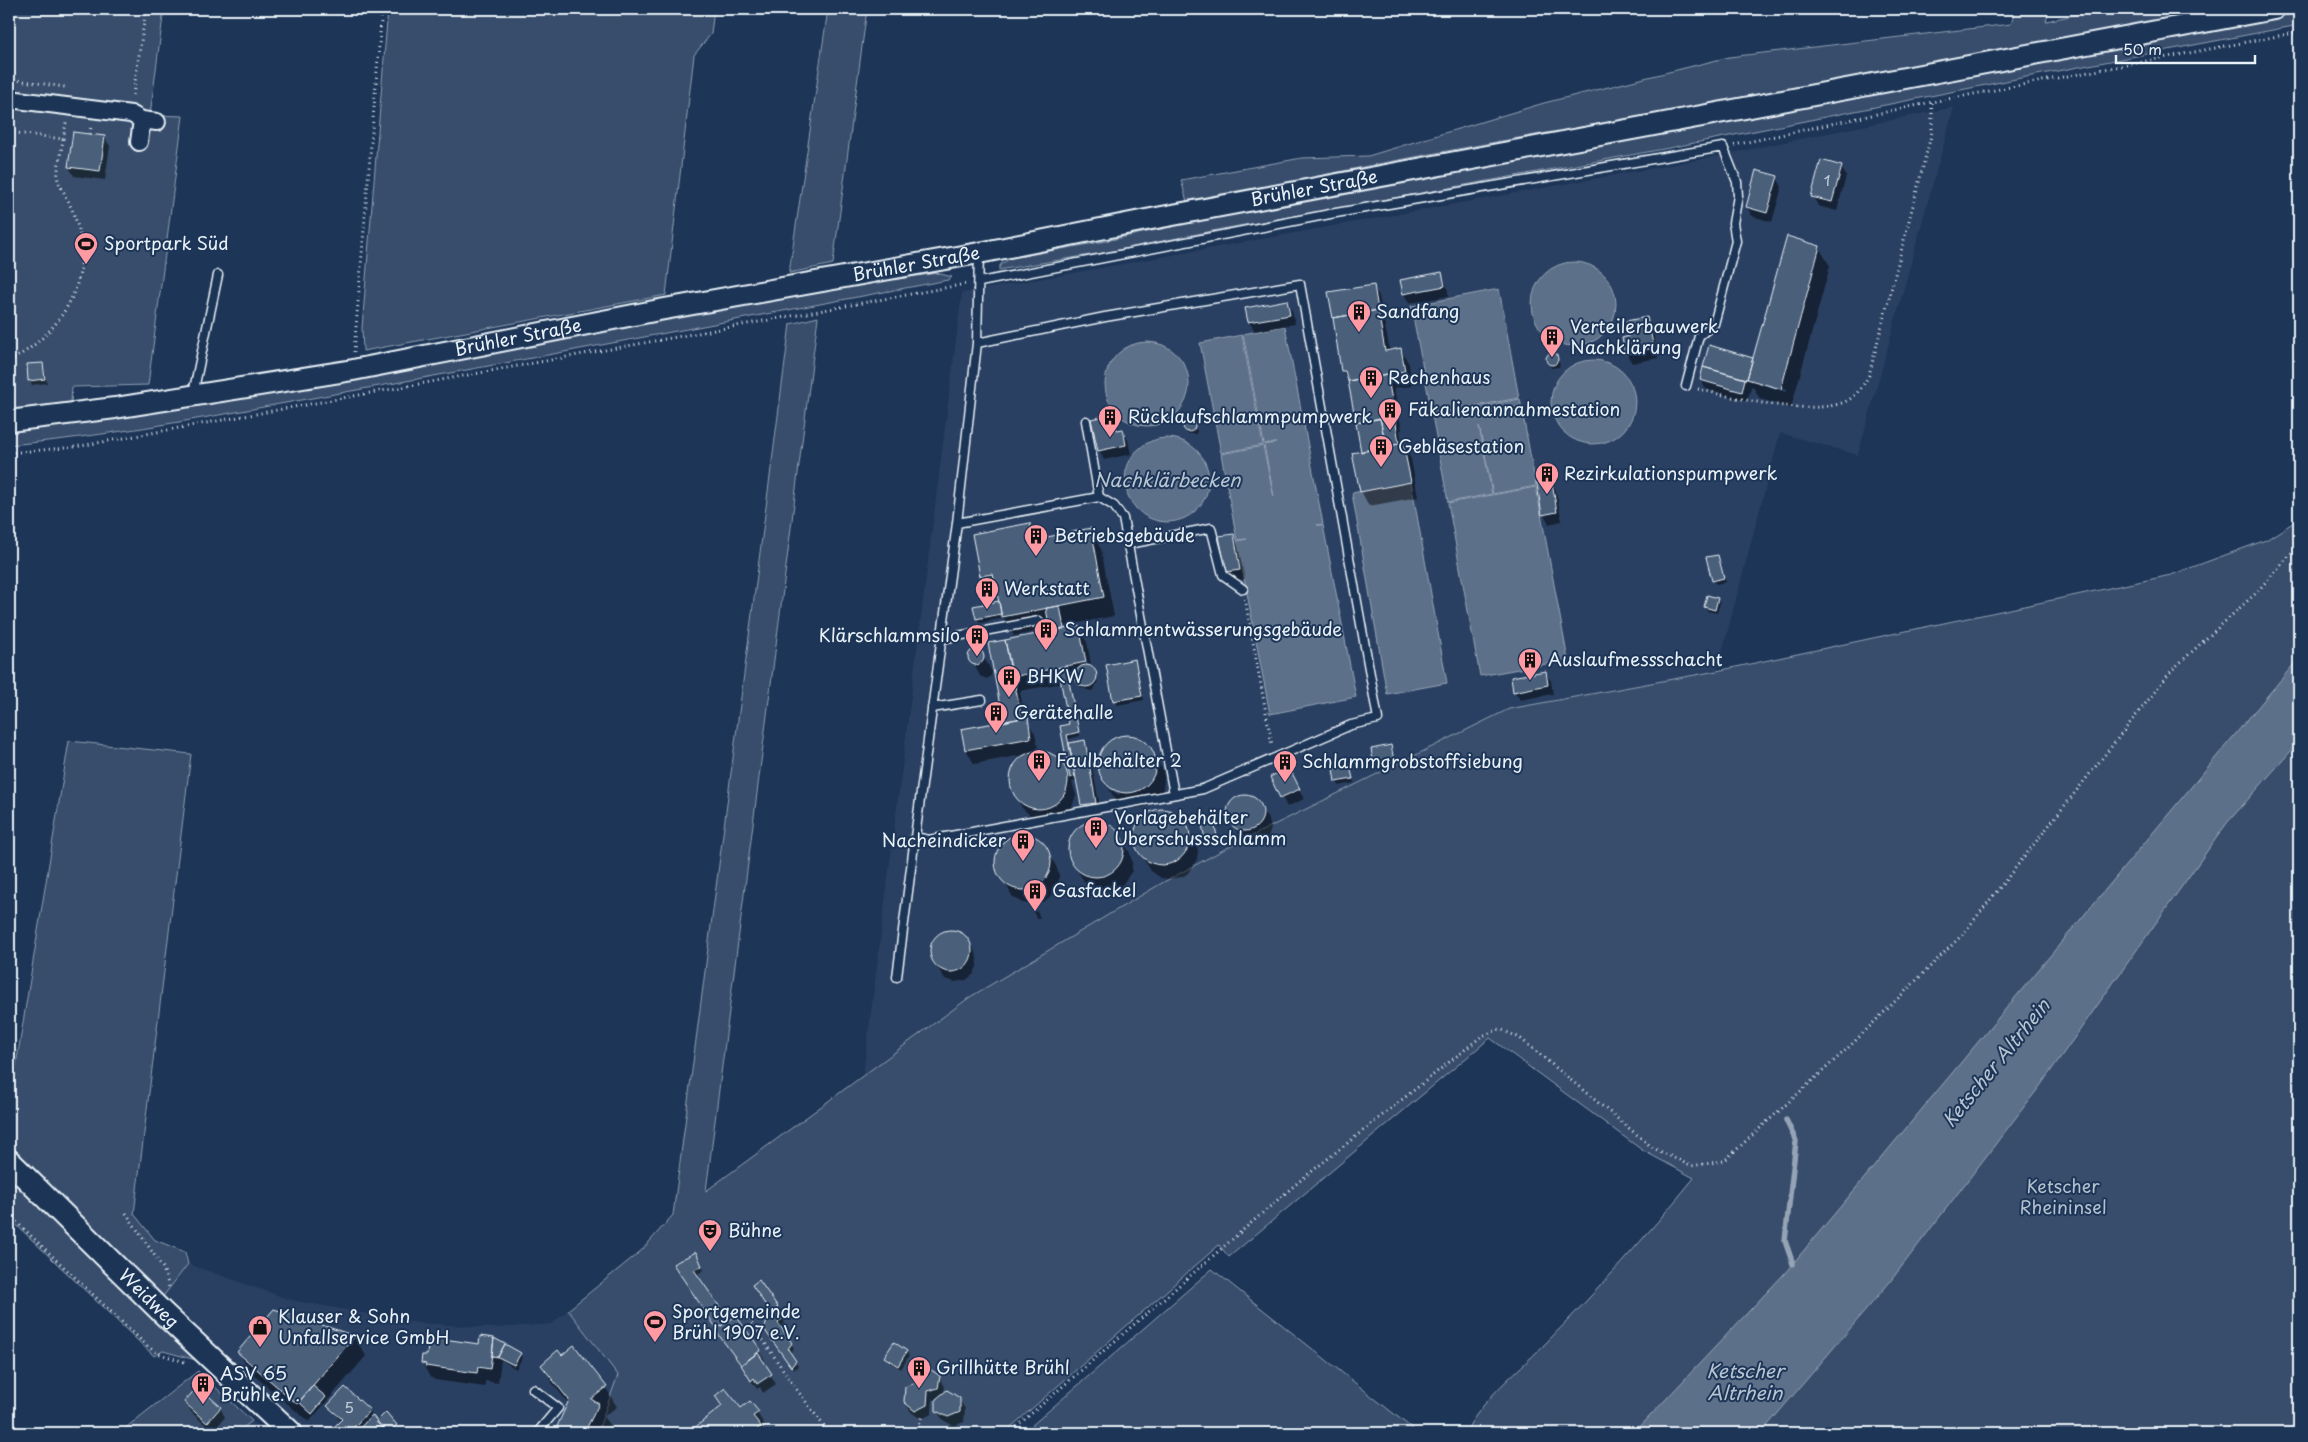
<svg xmlns="http://www.w3.org/2000/svg" width="2308" height="1442" font-family="'Playpen Sans',sans-serif">
	<style>
		.built { fill: #2a4162 }
		.green { fill: #374d6c; stroke: #909fb2 }
		.water { fill: #5d7089; stroke: #95a4b5 }
		.shadow { fill: #0007; fill-rule: evenodd }
		.lines { fill: none; stroke-linecap: round; stroke-linejoin: round }
		.stream { stroke: #95a4b5; stroke-width: 5.5 }
		.building { fill: #495e7a; stroke: #e8f1f8 }
		.service-casing { stroke: #e8f1f8; stroke-width: 11 }
		.minor-casing { stroke: #e8f1f8; stroke-width: 20 }
		.tertiary-casing { stroke: #e8f1f8; stroke-width: 24 }
		.secondary-casing { stroke: #e8f1f8; stroke-width: 26 }
		.path { stroke: #e8f1f8; stroke-width: 3; stroke-dasharray: 1 4; stroke-linecap: butt }
		.service { stroke: #1d3557; stroke-width: 8 }
		.minor { stroke: #1d3557; stroke-width: 16 }
		.tertiary { stroke: #1d3557; stroke-width: 20 }
		.secondary { stroke: #1d3557; stroke-width: 22 }
		.labels { text-anchor: middle; stroke-width: 4; stroke-linejoin: round; paint-order: stroke }
		.number-label { font-size: 15px; fill: #c0ccd8 }
		.street-label { font-size: 18px; fill: #e8f1f8; stroke: #1d3557 }
		.poi-label { font-size: 18px; fill: #e8f1f8; stroke: #1d3557; text-anchor: start }
		.park-label { font-size: 18px; fill: #b3c0ce; stroke: #1d3557 }
		.water-label { font-size: 19px; font-style: italic; fill: #b7c4d1; stroke: #1d3557 }
	</style>
	<rect width="100%" height="100%" fill="#1d3557"/>
	<filter id="ink" filterUnits="userSpaceOnUse"><feTurbulence type="fractalNoise" baseFrequency=".02" numOctaves="2"/><feDisplacementMap in="SourceGraphic" scale="10" xChannelSelector="R" yChannelSelector="G"/><feConvolveMatrix kernelMatrix="1 2 1 2 8 2 1 2 1" color-interpolation-filters="sRGB"/></filter>
	<g filter="url(#ink)">
		<path class="built" d="M1954 107 1858 455 1780 433 1717 671 1509 709 1223 850 970 997 863 1076 962 293 1698 160Z
			M188 1264 291 1300 418 1323 494 1328 552 1324 568 1310 618 1375 597 1433H308L161 1299Z
			M252 1421 265 1433H236Z"/>
		<path class="green" d="M9 9H164L150 115 183 116 148 385 72 387 71 403 9 410Z
			M388 9H714L711 34 694 55 666 295 363 351 362 328Z
			M828 9H867L833 264 789 273Z
			M2015 9H2049L2046 21 2103 9H2214C2035 44 1857 78 1677 110 1514 139 1349 166 1188 205L1181 180 1302 158 1368 156 1544 103 1729 57 2011 24Z
			M2299 13V25L2021 78 1664 149 1222 229 1108 252 998 270 1001 264 1011 258 1106 241 1307 197Z
			M937 273 952 277 948 280C755 316 562 353 368 388 249 409 130 434 9 445V430L134 416 596 333 793 294Z
			M818 317 706 1191 970 997 1162 883 1223 850 1509 709 1717 671 2171 575 2266 540 2299 519V1433H1465C1484 1397 1515 1374 1543 1346 1596 1292 1646 1237 1694 1178L1642 1150 1490 1038 1229 1257 1219 1245 1004 1433H597L618 1375 568 1310 642 1250 673 1215 790 324Z
			M69 741 191 754 134 1214 155 1240 185 1252 188 1264 161 1299 9 1143V1095L11 1096Z
			M9 1173 197 1358 196 1360 163 1351 154 1356 9 1218Z
			M1212 1269 1418 1433H1023Z
			M198 1371 252 1421 236 1433H119Z"/>
		<path class="water" d="M1532 304a42 42 0 1 1 84 0a42 42 0 1 1-84 0Z
			M1499 289 1519 398 1432 414 1411 306Z
			M1285 326 1323 524 1317 525H1323L1356 697 1270 714 1237 541 1247 539 1237 540 1221 454 1263 446 1274 497 1264 445 1276 443 1264 444 1243 334Z
			M1242 335 1263 445 1221 453 1200 343Z
			M1105 384a42 42 0 1 1 84 0a42 42 0 1 1-84 0Z
			M1551 402a42 42 0 1 1 84 0a42 42 0 1 1-84 0Z
			M1520 399 1536 486 1493 494 1479 426 1492 494 1448 502 1432 415Z
			M1125 480a42 42 0 1 1 84 0a42 42 0 1 1-84 0Z
			M1411 482 1447 683 1387 694 1352 493Z
			M1536 487 1568 660 1480 676 1448 503Z
			M2299 658V742L2227 823 2040 1086 1889 1283 1761 1433H1634L1785 1273Z"/>
		<path class="shadow" d="M104 137 110 146 105 180 74 176 69 167Z
			M1841 167 1846 176 1837 211 1818 206 1813 196Z
			M1777 177 1782 187 1772 222 1752 216 1747 207Z
			M1819 247 1830 266 1791 408 1760 399 1752 385 1747 401 1706 389 1701 380 1710 347 1754 360ZM1762 382 1787 389 1786 392 1762 385Z
			M1441 274 1446 283 1449 296 1409 303 1404 294 1401 281Z
			M1373 286 1379 296 1390 351 1401 350 1409 364 1412 386 1394 388 1402 430H1400L1402 444 1411 459 1418 497 1369 506 1361 491 1362 452 1349 382 1343 371Z
			M1287 302 1292 311 1295 324 1255 331 1249 322 1247 309Z
			M1647 318 1652 327 1658 358 1632 363 1626 353Z
			M1549 355H1556L1560 365 1559 367 1551 368 1547 358Z
			M43 364 47 383 32 385 30 380Z
			M1113 416 1120 431H1123L1128 440 1131 454 1104 460 1099 450Z
			M1186 422H1192L1197 431 1196 434H1188L1184 426Z
			M1550 477 1555 487 1562 521 1549 524 1544 514Z
			M1029 524 1038 540 1090 530 1101 549 1114 616 1064 626 1065 630 1078 628 1087 642 1092 670 1098 681 1094 690 1090 691 1080 687 1077 680 1070 681 1080 736 1069 739 1070 744 1084 742 1089 751 1101 812 1087 814 1082 805 1077 781 1072 782 1076 795 1070 813 1056 822 1044 824 1036 821 1022 808 1011 784 1014 766 1028 754 974 764 966 749 1006 723 990 644 1052 633 1051 629 1014 636 1004 618 980 623 977 618 1000 602 999 594 992 595 981 576 973 535ZM1084 656 1091 668H1088L1082 658ZM1062 683 1071 725 1061 727 1071 779 1061 763 1046 753 1039 752 1035 733 1025 719 1020 691Z
			M1233 535 1238 544 1245 579 1232 581 1227 572 1221 537Z
			M1718 556 1726 582 1716 584 1713 580Z
			M1717 599 1720 603 1717 613 1707 611 1705 606Z
			M972 651H980L992 672 991 676 987 679 980 676 970 657Z
			M1135 661 1144 700 1117 705 1107 666Z
			M1545 672 1551 681 1553 694 1520 700 1515 691Z
			M1125 736 1143 741 1163 770 1164 779 1163 789 1158 797 1145 807 1132 808 1124 805 1116 800 1108 788 1119 795 1120 793 1107 785V787L1102 777 1099 759 1108 743Z
			M1391 746 1396 766 1378 769 1373 750Z
			M1350 767 1354 783 1339 786 1334 770Z
			M1272 777 1294 778 1304 799 1287 807Z
			M1241 796H1248L1255 799 1269 820 1271 828 1269 835 1264 841 1258 844 1250 845 1244 842 1230 821 1228 813 1229 806Z
			M1155 810 1173 812 1181 818 1195 841 1198 850 1197 859 1188 873 1182 877 1168 879 1161 878 1151 871 1137 848 1135 829 1146 814Z
			M1212 819 1218 841 1208 843 1206 839Z
			M1090 822 1108 824 1121 838 1130 853 1132 862V871L1122 885 1110 891 1096 890 1085 883 1071 860 1069 851 1074 833Z
			M1025 835 1035 837 1042 843 1056 866 1059 875 1058 884 1049 898 1043 902 1029 904 1022 903 1012 896 996 864 1001 846 1008 839Z
			M1037 911 1040 918H1036L1033 912Z
			M953 931 963 935 970 943 976 953 978 964 974 974 966 980 955 982 945 979 939 970 933 960 931 949 935 939 943 933Z
			M695 1254 704 1270 696 1275 729 1322 736 1318 765 1360 762 1362 776 1384 763 1393 760 1387 757 1389 722 1339 718 1329 677 1268Z
			M758 1282 777 1308 785 1323 780 1328 794 1348 790 1354 798 1366 794 1370 768 1333 772 1313 756 1290Z
			M275 1310 355 1337 366 1356 309 1422 250 1372 239 1352Z
			M494 1339 520 1354 522 1358 516 1369 501 1360 498 1383 485 1381V1387L435 1380 430 1377 422 1363 480 1345Z
			M894 1344 907 1352 909 1356 901 1369 888 1361 886 1357Z
			M542 1365 606 1388 617 1407 604 1416 609 1425 605 1433H555L569 1404 553 1384Z
			M939 1377 945 1387 943 1395 959 1399 965 1409 964 1422 954 1426 943 1420 937 1411V1399L933 1400 932 1414 921 1419 911 1412 905 1402Z
			M199 1388 220 1408 225 1417 213 1432 191 1412 186 1402Z
			M716 1396 740 1410 757 1413 766 1427 762 1430 764 1433H697L694 1429 722 1407Z
			M329 1406 369 1411 377 1423 396 1425 398 1429 394 1433H335L333 1430 341 1422Z"/>
		<g class="lines">
			<path class="stream" d="M1786 1120 1796 1141 1785 1241 1793 1264"/>
		</g>
		<path class="building" d="M73 132 105 136 100 171 68 167Z
			M1821 160 1842 166 1832 202 1811 197Z
			M1756 170 1778 176 1767 213 1746 207Z
			M1787 236 1820 246 1781 389 1747 379Z
			M1442 272 1445 286 1403 294 1400 280Z
			M1374 285 1378 310 1333 318 1328 292Z
			M1287 300 1290 315 1248 322 1245 308Z
			M1378 310 1385 351 1401 348 1405 371 1348 381 1345 371H1341L1333 318Z
			M1647 317 1654 348 1625 354 1622 338 1629 336 1626 321Z
			M1709 345 1753 358 1747 379 1703 367Z
			M1546 359a6 6 0 1 1 12 0a6 6 0 1 1-12 0Z
			M43 363 45 379 28 381 27 364Z
			M1703 367 1745 379 1742 392 1700 380Z
			M1387 374 1395 416 1356 423 1348 381Z
			M1114 414 1117 430 1123 429 1126 445 1098 451 1091 419Z
			M1395 416 1399 444 1386 447 1380 418Z
			M1380 418 1386 447 1361 452 1356 423Z
			M1183 426a6 6 0 1 1 12 0a6 6 0 1 1-12 0Z
			M1403 443 1411 482 1360 492 1352 453Z
			M1551 476 1557 512 1542 515 1536 478Z
			M1030 523 1033 540 1091 528 1104 597 1002 617 993 574 980 576 972 534Z
			M1234 534 1240 570 1226 572 1219 536Z
			M1718 555 1724 578 1712 581 1706 557Z
			M1707 595 1718 598 1715 610 1704 607Z
			M999 601 1001 614 976 619 973 606Z
			M1060 606 1064 629 1050 632 1046 608Z
			M1079 626 1086 662 1012 677 1005 640Z
			M1005 640 1022 718 1003 722 988 643Z
			M968 657a8 8 0 1 1 16 0a8 8 0 1 1-16 0Z
			M1135 659 1142 696 1113 701 1106 665Z
			M1075 676a11 11 0 1 1 22 0a11 11 0 1 1-22 0Z
			M1066 666 1079 732 1067 735 1075 776 1070 778 1060 726 1069 724 1058 668Z
			M1546 671 1548 685 1513 692 1511 677Z
			M1028 717 1031 738 965 750 961 729Z
			M1098 764a29 29 0 1 1 58 0a29 29 0 1 1-58 0Z
			M1085 740 1096 803 1081 805 1069 743Z
			M1391 745 1394 761 1374 765 1371 749Z
			M1010 780a29 29 0 1 1 58 0a29 29 0 1 1-58 0Z
			M1350 766 1353 779 1335 782 1333 769Z
			M1289 767 1300 789 1280 798 1270 777Z
			M1227 813a18 18 0 1 1 36 0a18 18 0 1 1-36 0Z
			M1134 837a28 28 0 1 1 56 0a28 28 0 1 1-56 0Z
			M1213 818 1217 836 1205 839 1201 820Z
			M1068 849a28 28 0 1 1 56 0a28 28 0 1 1-56 0Z
			M995 862a28 28 0 1 1 56 0a28 28 0 1 1-56 0Z
			M930 951a21 21 0 1 1 42 0a21 21 0 1 1-42 0Z
			M696 1252 702 1266 694 1270 729 1320 717 1329 673 1264Z
			M759 1280 778 1307 771 1313 752 1285Z
			M777 1308 783 1318 778 1323 792 1343 788 1349 796 1361 791 1367 764 1329 770 1314Z
			M274 1309 355 1336 297 1404 237 1352Z
			M736 1316 761 1350 741 1365 715 1330Z
			M480 1336 494 1338 490 1369 478 1367 477 1373 425 1366 426 1364 421 1363 422 1355H427L429 1337 479 1344Z
			M494 1338 505 1344 498 1357 492 1356Z
			M894 1342 907 1351 898 1366 884 1357Z
			M505 1344 521 1353 514 1365 498 1357Z
			M574 1345 607 1387 591 1399 599 1404 584 1433H554L569 1400 541 1365 558 1350 562 1355Z
			M758 1353 772 1374 757 1384 754 1378 751 1381 741 1365Z
			M927 1367 940 1376 938 1388 928 1391 927 1405 915 1411 904 1402 905 1387 916 1382V1372Z
			M198 1386 221 1407 207 1423 184 1402Z
			M313 1386 326 1397 312 1414 299 1402Z
			M345 1387 370 1410 354 1427 358 1430 355 1433H336L332 1429 342 1419 327 1406Z
			M725 1388 741 1408 750 1401 759 1412 753 1416 761 1426 753 1433H696L693 1429 722 1406 715 1396Z
			M947 1390 960 1398V1412L948 1417 936 1411V1399Z
			M386 1412 397 1425 388 1433 376 1422Z
			M372 1415 387 1433H355L358 1430Z"/>
		<g class="lines">
			<g class="service-casing">
				<path id="service" d="M980 282 1330 214 1723 147 1737 182 1738 196 1733 223 1736 241 1714 324 1699 336 1686 386
					M977 343 1105 317 1300 284 1378 719 1351 725 1203 789 929 840 915 837 957 523 977 343 979 253
					M193 394 218 275
					M1086 421 1099 497
					M957 523 1099 497 1114 506 1123 518 1174 794
					M1129 544 1211 528 1223 575 1243 589
					M941 639 1039 621
					M932 708 982 700
					M897 977 915 837
					M533 1389 558 1408 537 1433"/>
			</g>
			<g class="minor-casing">
				<path id="minor" d="M9 99 131 114 142 120 139 142
					M142 120 157 122"/>
			</g>
			<g class="tertiary-casing">
				<g id="tertiary">
					<path id="s1" d="M9 421 115 408 353 370 659 310 979 253 1146 220 2274 9"/>
				</g>
			</g>
			<g class="secondary-casing">
				<g id="secondary">
					<path id="s2" d="M9 1161 164 1314 291 1433"/>
				</g>
			</g>
			<path class="path" d="M9 79 65 87
				M133 95 146 9
				M9 132 63 139 66 123
				M90 134 91 126
				M1734 145 1932 102 2299 32
				M354 352 382 9
				M9 361C53 339 87 293 81 241 79 227 73 211 67 198 64 192 60 186 58 181 56 172 62 149 63 139
				M1698 389C1734 398 1819 419 1850 399 1859 393 1864 384 1869 375L1932 132V102
				M9 453 75 447 966 284
				M1245 599 1272 745
				M126 1213 163 1268 170 1290
				M9 1215 146 1345 157 1353 185 1362
				M746 1315 792 1383 829 1433
				M917 1433 922 1415
				M1009 1433 1296 1184 1482 1036 1500 1029 1520 1038 1653 1148 1691 1166 1724 1161 1847 1049 1963 934 2172 670 2255 594 2296 548 2299 540"/>
			<use href="#service" class="service"/>
			<use href="#minor" class="minor"/>
			<use href="#tertiary" class="tertiary"/>
			<use href="#secondary" class="secondary"/>
		</g>
	</g>
	<defs>
		<g id="stadium-pin" transform="scale(1.25)"><path d="M0 17L-7.5 6A9.5 9.5 0 1 1 7.5 6Z" fill="#ff9aa2" stroke="#1d3557"/><path d="M0-5a6.5 5 0 1 0 0 10a6.5 5 0 1 0 0-10ZM-3.5-1.8h7v3.6h-7Z" fill="#111"/></g>
		<g id="building-pin" transform="scale(1.25)"><path d="M0 17L-7.5 6A9.5 9.5 0 1 1 7.5 6Z" fill="#ff9aa2" stroke="#1d3557"/><path d="M-4-6H4V6H1V3H-1V6H-4ZM-2.5-4.3h1.7v1.8h-1.7ZM.8-4.3h1.7v1.8H.8ZM-2.5-1h1.7V.8h-1.7ZM.8-1h1.7V.8H.8Z" fill="#111"/></g>
		<g id="theatre-pin" transform="scale(1.25)"><path d="M0 17L-7.5 6A9.5 9.5 0 1 1 7.5 6Z" fill="#ff9aa2" stroke="#1d3557"/><path d="M-5-5.5Q0-4 5-5.5V0Q5 5 0 6Q-5 5-5 0ZM-3.3-2.5H-1v1.5H-3.3ZM1-2.5H3.3v1.5H1ZM-2.8 1Q0 5.5 2.8 1Z" fill="#111"/></g>
		<g id="shop-pin" transform="scale(1.25)"><path d="M0 17L-7.5 6A9.5 9.5 0 1 1 7.5 6Z" fill="#ff9aa2" stroke="#1d3557"/><path d="M-5-2.5h2.3a2.7 3.5 0 0 1 5.4 0H5L5.5 6h-11ZM-1.5-2.5h3a1.5 2.3 0 0 0-3 0Z" fill="#111"/></g>
	</defs>
	<g fill-rule="evenodd">
		<use href="#stadium-pin" x="86" y="244"/>
		<use href="#building-pin" x="1359" y="312"/>
		<use href="#building-pin" x="1552" y="337"/>
		<use href="#building-pin" x="1371" y="378"/>
		<use href="#building-pin" x="1390" y="410"/>
		<use href="#building-pin" x="1110" y="417"/>
		<use href="#building-pin" x="1381" y="447"/>
		<use href="#building-pin" x="1547" y="474"/>
		<use href="#building-pin" x="1036" y="536"/>
		<use href="#building-pin" x="987" y="589"/>
		<use href="#building-pin" x="1046" y="630"/>
		<use href="#building-pin" x="977" y="636"/>
		<use href="#building-pin" x="1530" y="660"/>
		<use href="#building-pin" x="1009" y="677"/>
		<use href="#building-pin" x="996" y="713"/>
		<use href="#building-pin" x="1039" y="761"/>
		<use href="#building-pin" x="1285" y="762"/>
		<use href="#building-pin" x="1096" y="828"/>
		<use href="#building-pin" x="1023" y="841"/>
		<use href="#building-pin" x="1035" y="891"/>
		<use href="#theatre-pin" x="710" y="1231"/>
		<use href="#stadium-pin" x="655" y="1322"/>
		<use href="#shop-pin" x="260" y="1327"/>
		<use href="#building-pin" x="919" y="1368"/>
		<use href="#building-pin" x="203" y="1384"/>
	</g>
	<g class="labels">
		<g class="number-label">
			<text x="1827" y="186">1</text>
			<text x="349" y="1413">5</text>
		</g>
		<g class="street-label">
			<text dy="6" stroke="none"><textPath href="#s1" startOffset="1326">Brühler Straße</textPath></text>
			<text dy="6" stroke="none"><textPath href="#s1" startOffset="921">Brühler Straße</textPath></text>
			<text dy="6" stroke="none"><textPath href="#s1" startOffset="516">Brühler Straße</textPath></text>
			<text dy="6" stroke="none"><textPath href="#s2" startOffset="196">Weidweg</textPath></text>
		</g>
		<g class="poi-label">
			<text x="104" y="250">Sportpark Süd</text>
			<text x="1376" y="318">Sandfang</text>
			<text x="1570" y="333">Verteilerbauwerk<tspan x="1570" dy="21">Nachklärung</tspan></text>
			<text x="1388" y="384">Rechenhaus</text>
			<text x="1408" y="416">Fäkalienannahmestation</text>
			<text x="1128" y="423">Rücklaufschlammpumpwerk</text>
			<text x="1398" y="453">Gebläsestation</text>
			<text x="1564" y="480">Rezirkulationspumpwerk</text>
			<text x="1054" y="542">Betriebsgebäude</text>
			<text x="1004" y="595">Werkstatt</text>
			<text x="1064" y="636">Schlammentwässerungsgebäude</text>
			<text x="960" y="642" text-anchor="end">Klärschlammsilo</text>
			<text x="1548" y="666">Auslaufmessschacht</text>
			<text x="1026" y="683">BHKW</text>
			<text x="1014" y="719">Gerätehalle</text>
			<text x="1056" y="767">Faulbehälter 2</text>
			<text x="1302" y="768">Schlammgrobstoffsiebung</text>
			<text x="1114" y="824">Vorlagebehälter<tspan x="1114" dy="21">Überschussschlamm</tspan></text>
			<text x="1006" y="847" text-anchor="end">Nacheindicker</text>
			<text x="1052" y="897">Gasfackel</text>
			<text x="728" y="1237">Bühne</text>
			<text x="672" y="1318">Sportgemeinde<tspan x="672" dy="21">Brühl 1907 e.V.</tspan></text>
			<text x="278" y="1323">Klauser &amp; Sohn<tspan x="278" dy="21">Unfallservice GmbH</tspan></text>
			<text x="936" y="1374">Grillhütte Brühl</text>
			<text x="220" y="1380">ASV 65<tspan x="220" dy="21">Brühl e.V.</tspan></text>
		</g>
		<g class="park-label">
			<text x="2063" y="1193">Ketscher<tspan x="2063" dy="21">Rheininsel</tspan></text>
		</g>
		<g class="water-label">
			<text x="1167" y="487">Nachklärbecken</text>
			<text transform="translate(1996 1063) rotate(-51)" y="7">Ketscher Altrhein</text>
			<text x="1745" y="1378">Ketscher<tspan x="1745" dy="22">Altrhein</tspan></text>
		</g>
	</g>
	<rect width="2308" height="1442" fill="none" stroke="#1d3557" stroke-width="30"/>
	<rect x="15" y="15" width="2278" height="1412" fill="none" stroke="#e8f1f8" stroke-width="2" filter="url(#ink)"/>
	<path d="M2116 55v8h139v-8" fill="none" stroke="#e8f1f8" stroke-width="2.5"/>
	<text x="2123" y="55" font-size="15" fill="#e8f1f8" stroke="#1d3557" stroke-width="4" paint-order="stroke">50 m</text>
</svg>
